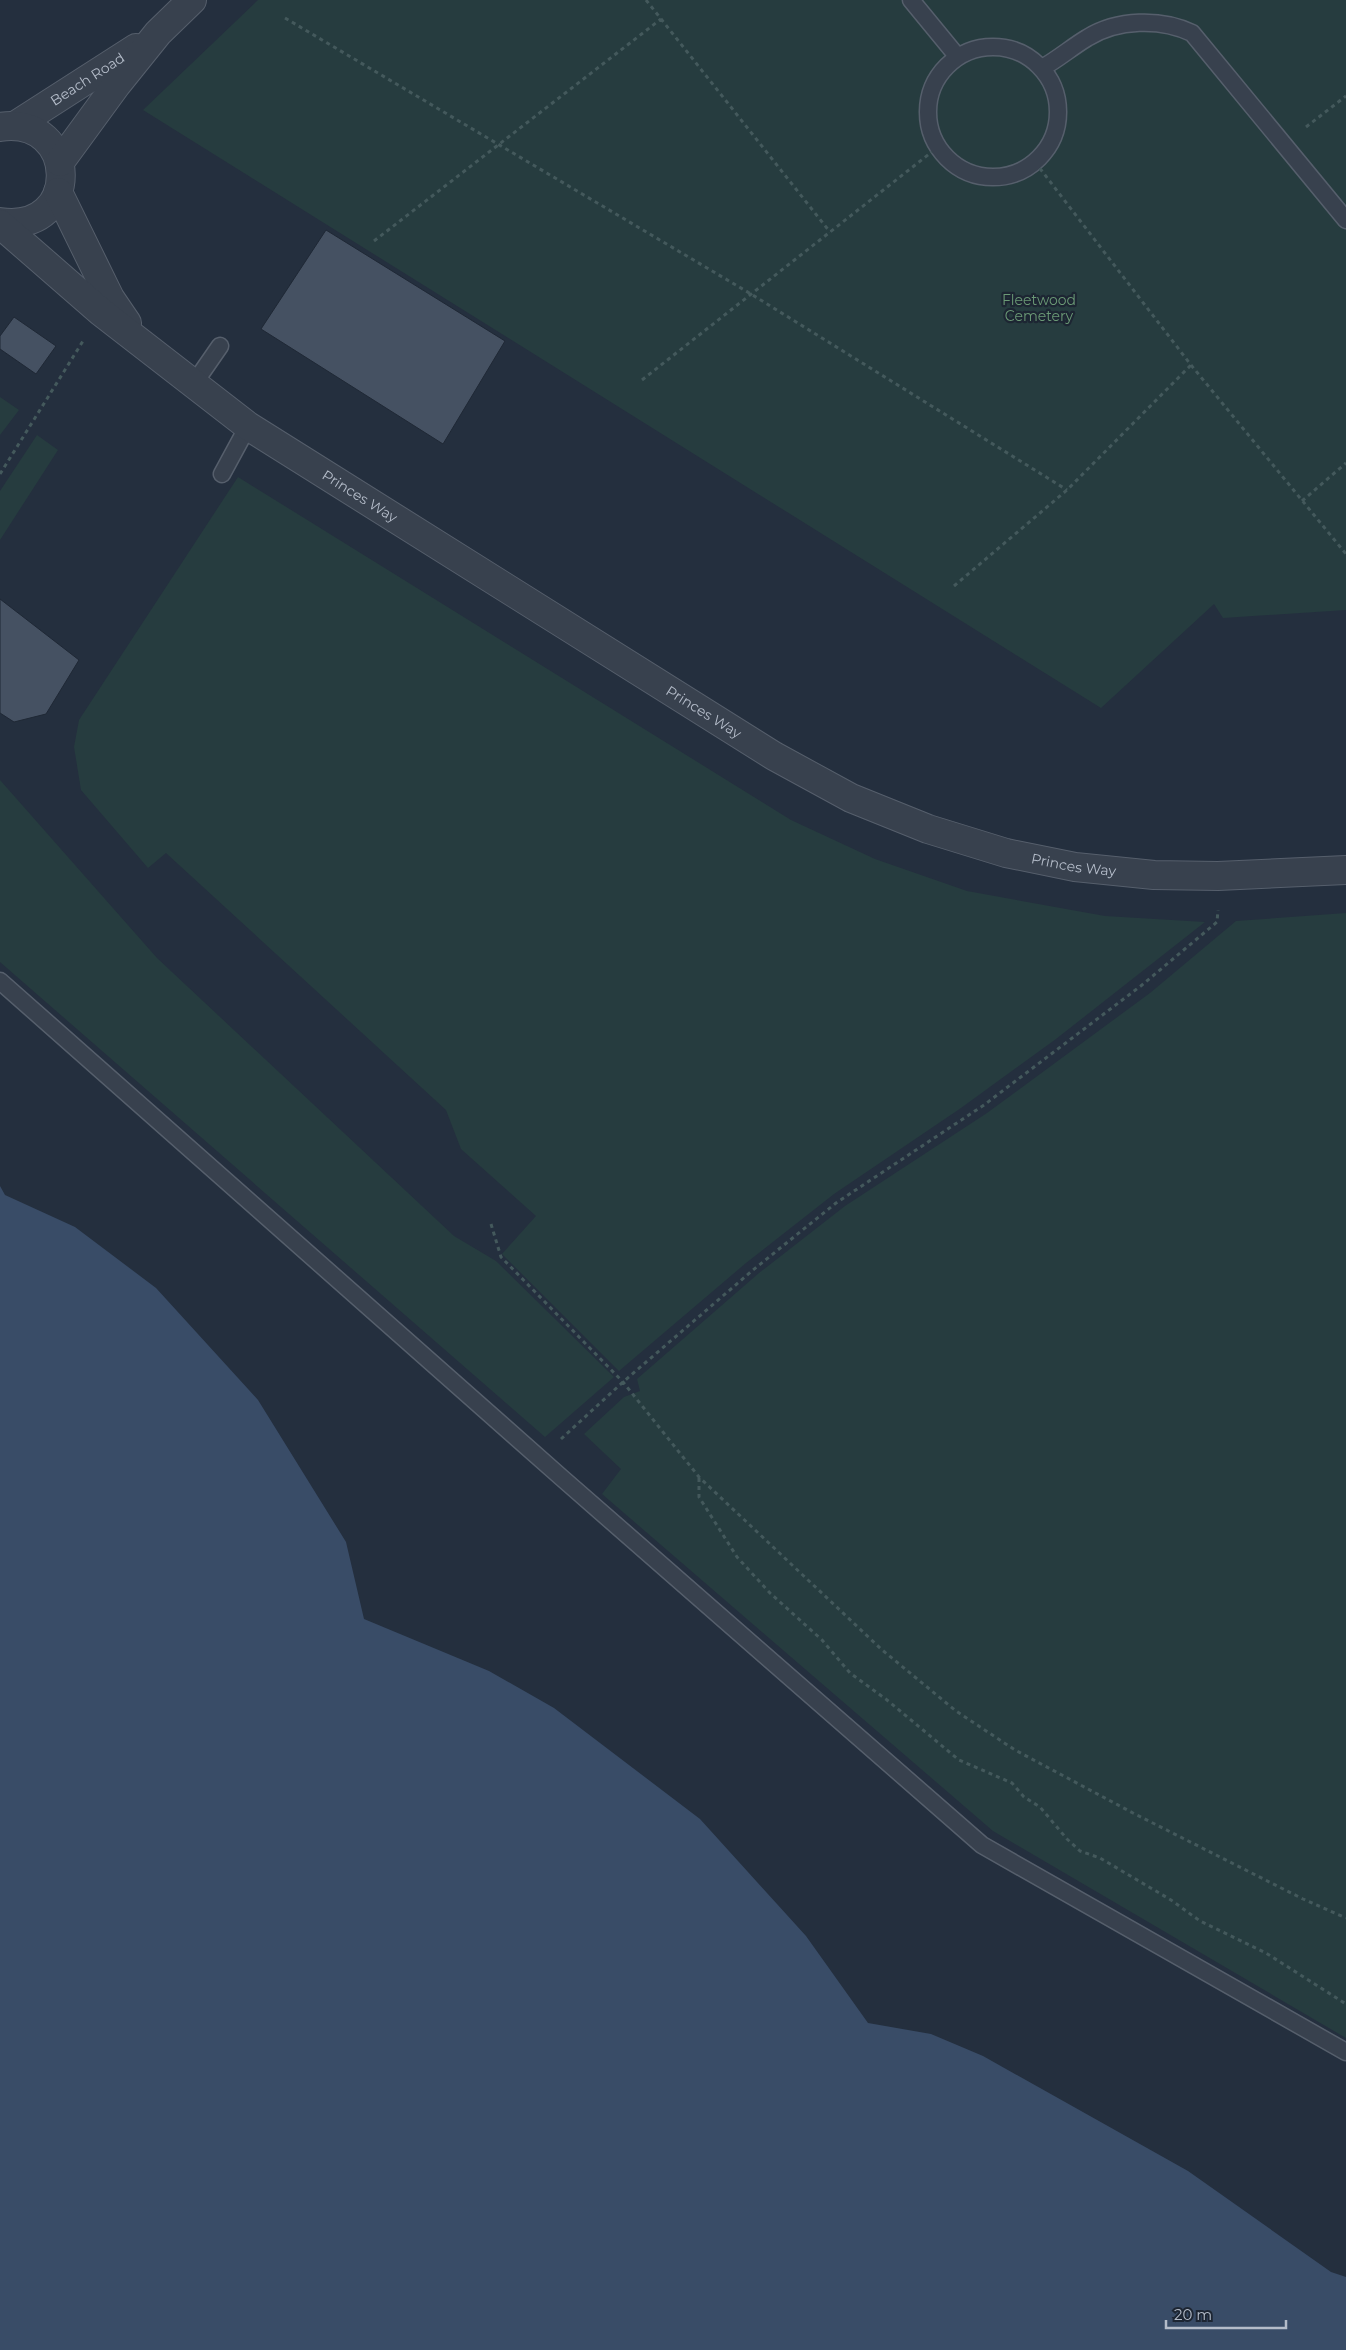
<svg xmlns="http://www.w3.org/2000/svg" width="1346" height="2350" font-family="Montserrat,sans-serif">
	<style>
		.green { fill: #263c3f }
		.water { fill: #394c67 }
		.building { fill: #455162; stroke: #1f2835 }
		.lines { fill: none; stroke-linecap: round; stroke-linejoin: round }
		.service-casing { stroke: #565f6c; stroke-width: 19 }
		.tertiary-casing { stroke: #565f6c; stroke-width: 30 }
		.path { stroke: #44595c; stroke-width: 3; stroke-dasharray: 4 4; stroke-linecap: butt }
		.service { stroke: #38414e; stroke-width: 16 }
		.tertiary { stroke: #38414e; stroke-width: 28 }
		.labels { text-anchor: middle; stroke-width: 4.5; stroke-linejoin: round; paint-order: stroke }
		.street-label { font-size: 14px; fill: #b4bcc9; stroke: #1d2633 }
		.park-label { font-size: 14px; fill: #6b9a76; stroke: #1d2633 }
	</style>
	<rect width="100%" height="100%" fill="#242f3e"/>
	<path class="green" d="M258 0H1346V610L1223 618 1214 604 1101 708 143 110Z
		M0 397 19 410 0 435Z
		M37 435 58 450 0 540V491Z
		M238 477 791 820 875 859 967 891 1105 916 1205 922 1056 1039 961 1108 834 1194 746 1263 619 1371 502 1254 536 1216 461 1149 446 1110 166 853 148 868 81 790 74 747 79 720Z
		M0 780 157 958 454 1236 496 1261 614 1377 545 1437 0 962Z
		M1346 913V2038L993 1831 602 1494 621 1469 584 1434 624 1397 640 1391 637 1379 759 1273 845 1206 987 1113 1150 993 1236 921Z"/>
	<path class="water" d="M0 1186 5 1195 75 1227 156 1288 258 1400 346 1542 364 1619 489 1671 554 1708 700 1819 806 1936 868 2023 931 2034 983 2056 1188 2171 1331 2272 1346 2277V2350H0Z"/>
	<path class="building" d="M326 230 505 341 443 444 261 329Z
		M14 317 56 346 36 374 0 349V336Z
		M0 599 79 660 46 714 14 722 0 713Z"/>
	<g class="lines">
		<g class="service-casing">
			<path id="service" d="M911 0 957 56
				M928 112a65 65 0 1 1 130 0a65 65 0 1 1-130 0Z
				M1042 68C1058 59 1072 47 1087 38 1117 19 1161 18 1192 33L1346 220
				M193 385 220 346
				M222 474 248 426
				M0 981 562 1478 982 1845 1346 2052"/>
		</g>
		<g class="tertiary-casing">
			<g id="tertiary">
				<path id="s1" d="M16 125 136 48"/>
				<path d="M0 127C79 115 83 234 0 222"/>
				<path d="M60 162 117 84 158 33 192 0"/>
				<path d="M58 192 110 298 127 323"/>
				<path id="s2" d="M0 224 101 312 248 426 774 756 851 798 928 829 1006 853 1075 867 1154 875 1218 876 1346 870"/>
			</g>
		</g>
		<path class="path" d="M646 0 830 232
			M285 18 751 294 1067 490
			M1306 127 1346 96
			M1035 162 1191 365 1346 554
			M374 241 661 19
			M642 380 938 147
			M0 474 83 341
			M1302 501 1346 463
			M954 586 1067 490 1191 365
			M491 1224 501 1257 623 1382 699 1477 881 1649 956 1711 1015 1750 1133 1813 1303 1899 1346 1918
			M561 1439 623 1382 753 1270 836 1203 984 1105 1142 985 1217 922 1218 910
			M699 1478V1497L737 1557 770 1593 822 1640 850 1673 887 1700 959 1760 1012 1783 1024 1797 1040 1807 1067 1839 1080 1851 1100 1858 1171 1900 1200 1921 1266 1953 1346 2004"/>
		<use href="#service" class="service"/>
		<use href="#tertiary" class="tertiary"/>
	</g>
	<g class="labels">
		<g class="street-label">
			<text dy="5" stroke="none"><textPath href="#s1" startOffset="85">Beach Road</textPath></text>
			<text dy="5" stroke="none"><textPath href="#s2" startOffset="452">Princes Way</textPath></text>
			<text dy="5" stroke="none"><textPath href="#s2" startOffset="858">Princes Way</textPath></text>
			<text dy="5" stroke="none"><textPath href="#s2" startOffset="1262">Princes Way</textPath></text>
		</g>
		<g class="park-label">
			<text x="1039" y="305">Fleetwood<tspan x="1039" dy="16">Cemetery</tspan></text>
		</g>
	</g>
	<path d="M1166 2320v8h120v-8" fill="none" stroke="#b4bcc9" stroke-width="2.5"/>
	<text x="1174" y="2320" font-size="15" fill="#b4bcc9" stroke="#1d2633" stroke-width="4" paint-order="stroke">20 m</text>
</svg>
